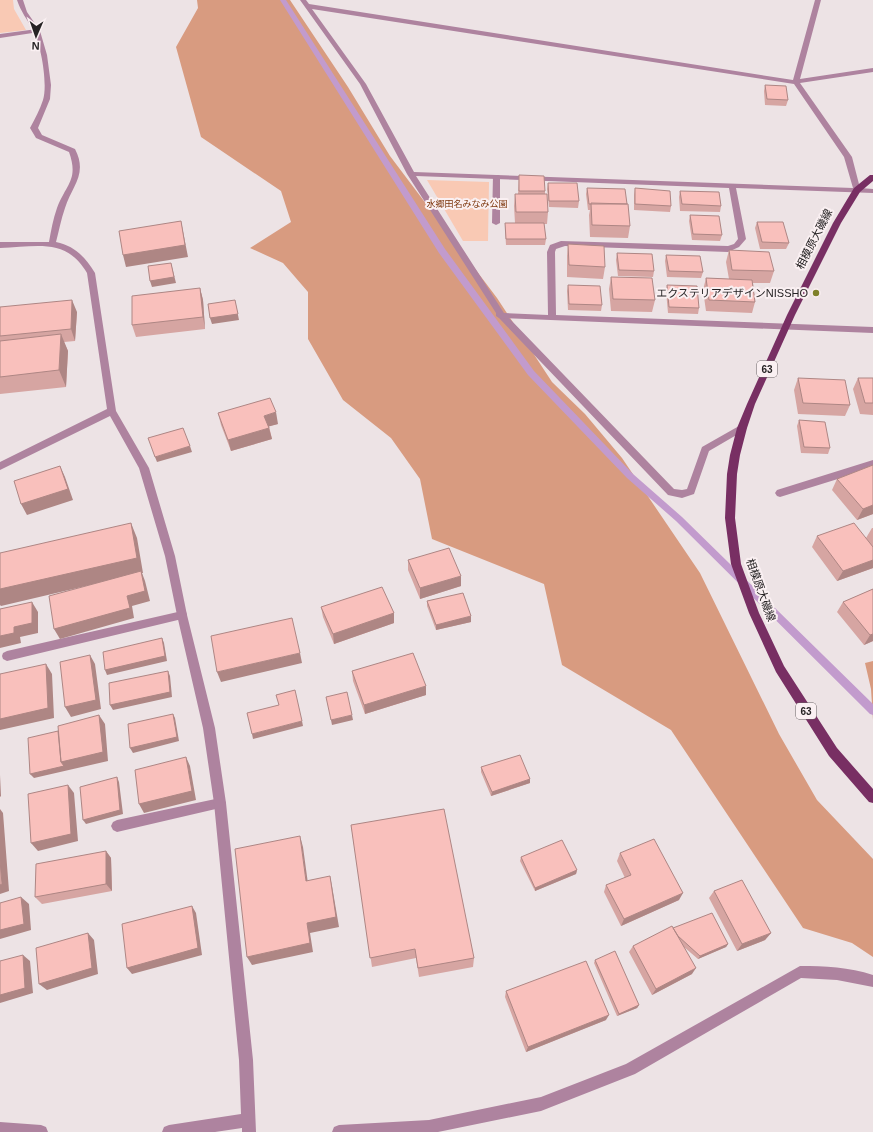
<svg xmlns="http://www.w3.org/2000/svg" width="873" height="1132" font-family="Arial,'Noto Sans JP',sans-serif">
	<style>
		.green { fill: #f9c9b4 }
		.forest { fill: #d89b80 }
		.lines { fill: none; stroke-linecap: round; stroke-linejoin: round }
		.stream { fill: #c29bcd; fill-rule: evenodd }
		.service { fill: #ae839f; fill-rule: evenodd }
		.minor { fill: #ae839f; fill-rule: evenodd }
		.primary { fill: #782f63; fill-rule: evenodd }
		.wall { fill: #d6a5a2 }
		.shaded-wall { fill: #ae8684 }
		.building { fill: #f9c0bc; stroke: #ae8684 }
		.poi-dot { fill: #7f8029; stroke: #faf0f2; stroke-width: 1.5 }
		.labels { text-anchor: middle; stroke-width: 4; stroke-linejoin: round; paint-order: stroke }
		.far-park-label { font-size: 9px; fill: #7c340a; stroke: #faf0f2 }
		.shield { fill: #faf0f2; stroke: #666062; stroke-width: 1 }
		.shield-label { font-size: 10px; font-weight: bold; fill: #262324 }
		.street-label { font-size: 11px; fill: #262324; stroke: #faf0f2 }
		.poi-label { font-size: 11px; fill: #262324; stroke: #faf0f2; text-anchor: end }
	</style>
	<rect width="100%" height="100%" fill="#ede3e5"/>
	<path class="green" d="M0 0H13L14 9 26 30 0 33Z
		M427 180 489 182 488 241H463Z"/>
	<path class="forest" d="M197 0H290L348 87 390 156 497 298 552 382 585 414 622 458 700 573 779 734 817 800 873 859V957L852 943 803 928 671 730 562 665 544 584 432 539 420 479 391 438 343 400 308 339V292L283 263 250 248 291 222 281 191 201 137 176 47 198 8Z
		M873 661V720L871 689 865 663Z"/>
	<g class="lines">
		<path class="stream" d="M280 0H286L445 249 534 371 633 474 682 517 873 704V715L870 714 676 521 627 478 528 375 439 253Z"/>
		<path class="service" d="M37 29 40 31 39 32 0 38V34Z
			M493 175H499L500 177V223L496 225 492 223Z
			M502 313 505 314 674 489 682 490 687 489 702 447 739 426H745L747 428 745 430 709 451 694 494 682 498 668 495 499 318 498 316 499 314Z
			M182 611 186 612 187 615 186 618 182 619 7 661 3 659 2 656 3 653 7 651Z
			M220 798 224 799 226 803 224 807 220 808 117 832 113 830 111 826 113 822 117 820Z"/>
		<path class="minor" d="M17 0H23L27 12 40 31 47 55 51 85 50 99 38 128 42 135 75 149C88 174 72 186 65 208 61 219 59 231 56 242 75 246 85 257 95 273L116 411 149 468 175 556 187 615 215 728 226 803 253 1060 256 1132H242V1128L215 1132H162L164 1127 169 1125 241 1114 239 1060 214 803 203 728 177 615 165 556 139 468 110 416 0 470V462L107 409 87 273C66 237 36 247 0 248V242H49C51 231 53 219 57 208 66 184 79 180 69 152L36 138 30 128C35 119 40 109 43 100 48 84 41 44 33 30 27 19 21 12 17 0Z
			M300 0H306L309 4 793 80 815 0H821L800 79 873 68V72L800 83 852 157 860 188 873 189V193L736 188 746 239 739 247 728 252 565 246 556 249 555 252 556 315 873 327V333L499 318 496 316V313L407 174 360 84ZM312 9 794 84 844 157 853 188 414 172 366 84ZM416 176 729 188 738 239 734 244 728 246 561 241 550 245 547 252 548 315 504 313Z
			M873 460V468L780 497 777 496 775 493 777 490Z
			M800 966C825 966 849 967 873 975V987L837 980 801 978 635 1074 541 1111 438 1132H332L334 1127 339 1125 429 1120 541 1097 626 1064Z
			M0 1122 41 1125 46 1127 48 1132H0Z"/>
		<path class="primary" d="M870 175H873V181L860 192 841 223 795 315 755 404 747 428 740 455 737 474 735 518 741 564 759 613 784 666 837 748 873 789V803L869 802 829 756 776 672 749 613 731 564 725 518 727 474 730 455 737 428 747 404 787 315 833 223 854 188Z"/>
	</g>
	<path class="wall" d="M765 85 788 100 786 106 765 105 764 91Z
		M519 175 545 191V194L548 212 547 224H544L546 239 545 245H506L505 229V223H515L514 206 515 194H518Z
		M548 183 579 201 578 208 549 207 547 189Z
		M587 188 630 226 628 238 590 237 589 215 590 210H588L586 194Z
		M635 188 671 206 670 212 634 210V195Z
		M680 191 721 206 720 212 680 211 679 197Z
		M690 215 722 235 720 241 692 240 689 221Z
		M757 222 789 243 786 249H760L755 228Z
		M568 244 605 267 603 279 567 277V256Z
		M729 250 774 271 770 283H753L755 302 752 313 706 311 703 290 706 278 729 279 726 262Z
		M617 253 654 271 653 277 618 276 616 260Z
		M666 255 703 272 701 278 667 277 665 261Z
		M611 277 655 300 652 312 611 311 609 289Z
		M568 285 602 305 601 311 568 310 567 291Z
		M667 285 699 308 698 314 668 313 666 291Z
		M200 288 203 300 205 329 136 337 132 325Z
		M0 307 77 312 75 341 64 342 68 351 66 387 0 394Z
		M798 378 850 405 845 416 798 414 794 390Z
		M858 378H873V415L860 414 853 389Z
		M218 413 278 424 269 426 272 439 231 451 221 425Z
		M799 420 830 448 828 454 801 453 797 426Z
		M873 465V514L857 520 832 490 837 479Z
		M872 528H873V568L837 581 812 547 817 536 866 538Z
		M408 560 461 586 420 599 408 570Z
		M873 589V641L864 645 837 612 843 602Z
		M427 601 471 622 436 630 427 606Z
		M321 607 394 613V623L334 644 323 617Z
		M352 671 426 695 365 714 353 681Z
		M481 767 530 779V783L491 796 481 772Z
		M351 825 474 958 473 967 419 977 416 958 372 967Z
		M106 851 111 858 112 891 42 904 35 897Z
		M620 853 679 900 621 926 604 892 606 885 625 878 617 861Z
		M521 857 577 870 576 874 535 891 520 861Z
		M714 891 771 933 765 940 737 951 709 898Z
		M673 928 728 944 726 947 698 959 684 947 692 974 652 995 629 952 633 946Z
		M595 960 639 1005 637 1008 617 1016 594 963Z
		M506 991 606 1020 526 1052 505 997Z"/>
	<path class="shaded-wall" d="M181 221 188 257 126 267 123 255Z
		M171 263 176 283 152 287 150 281Z
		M200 288 203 300 205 329 203 317Z
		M72 300 77 312 75 341 71 329Z
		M235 300 239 320 212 324 210 318Z
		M61 334 68 351 66 387 59 370Z
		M276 412 278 424 267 427 264 416Z
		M269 428 272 439 231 451 228 440Z
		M190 446 192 452 157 462 155 457Z
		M60 466 65 477 73 500 27 515 21 504Z
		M873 505V514L857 520 863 509Z
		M131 523 137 538 143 573H142L145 581 150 601 132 606 134 618 60 639 54 629 127 596 141 573 1 606 0 605V589Z
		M873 560V568L837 581 843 571Z
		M461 576V586L420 599V588Z
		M32 602 38 612V633L20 637 21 643 0 648V636L14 627Z
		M394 613V623L334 644 333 634Z
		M471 616V622L436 630V625Z
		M873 634V641L864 645 870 635Z
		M162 638 164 643 167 661 107 675 105 670Z
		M300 653 302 663 221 682 217 672Z
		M90 655 95 664 101 709 71 717 65 707Z
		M46 664 52 674 54 718 0 730V719Z
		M168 671 170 676 172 697 113 710 110 705Z
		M426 686V695L365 714 364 705Z
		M173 714 175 718 179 741 133 753 130 748Z
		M99 715 105 724 108 761 34 778 30 774Z
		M352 715 353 720 332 725 331 720Z
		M302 721 303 726 253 739 252 734Z
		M186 757 190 766 196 800 144 813 139 804Z
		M0 775 1 796 0 797Z
		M117 777 119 782 123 814 86 824 83 820Z
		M530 779V783L491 796 492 792Z
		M68 785 74 793 78 841 38 851 31 843Z
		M0 809 3 813 9 891 0 894Z
		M300 836 303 847 309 891 306 881Z
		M106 851 111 858 112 891 106 884Z
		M577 870 576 874 535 891V888Z
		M330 876 332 886 339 927 310 933 313 952 252 965 247 957 307 923Z
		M683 893 679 900 621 926 624 919Z
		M21 897 29 904 31 930 0 939V930Z
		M192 906 196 913 202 955 132 974 127 968Z
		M88 933 94 940 98 974 47 990 39 984Z
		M771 933 765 940 737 951 742 944Z
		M728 944 726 947 698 959 700 956Z
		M23 955 30 961 33 993 0 1003V995Z
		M696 968 692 974 652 995 656 989Z
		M639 1005 637 1008 617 1016 619 1014Z
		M609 1015 606 1020 526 1052 528 1047Z"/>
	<path class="building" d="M765 85 786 86 788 100 767 99Z
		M519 175 544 176 545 191H519Z
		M548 183H577L579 201H549Z
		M587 188 625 189 627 204H589Z
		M635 188 670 191 671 206 635 204Z
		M680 191 719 192 721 206 682 204Z
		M515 194H547L548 212H516Z
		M591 203 628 204 630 226 592 225Z
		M690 215 719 216 722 235 693 234Z
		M181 221 185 245 123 255 119 231Z
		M757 222H783L789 243 762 242Z
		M505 223H544L546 239H506Z
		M568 244 604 246 605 267 569 265Z
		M729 250 769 252 774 271 732 270Z
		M617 253 652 254 654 271 619 270Z
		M666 255 700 256 703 272 669 271Z
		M171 263 174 277 150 281 148 266Z
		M611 277 652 278 655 300 613 299Z
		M706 278 752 280 755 302 709 300Z
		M568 285 600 286 602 305 569 304Z
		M667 285 697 286 699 308 669 307Z
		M200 288 203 317 132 325V296Z
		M72 300 71 329 0 336V307Z
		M235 300 238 314 210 318 208 304Z
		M61 334 59 370 0 377V341Z
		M798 378 845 380 850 405 803 403Z
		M858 378H873V403H865Z
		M270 398 276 412 264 416 269 428 228 440 218 413Z
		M799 420 825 422 830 448 804 447Z
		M183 428 190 446 155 457 148 438Z
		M873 465V505L863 509 837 479Z
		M60 466 68 489 21 504 14 481Z
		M131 523 137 558 0 589V553Z
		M854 523 873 547V560L843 571 817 536Z
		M449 548 461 576 420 588 408 560Z
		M141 571 145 591 127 596 130 608 54 629 49 596Z
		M382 587 394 613 333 634 321 607Z
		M873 589V634L870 635 843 602Z
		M463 593 471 616 436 625 427 601Z
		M32 602V623L14 627V633L0 636V609Z
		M292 618 300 653 217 672 211 636Z
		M162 638 165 656 105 670 103 652Z
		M413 653 426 686 364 705 352 671Z
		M90 655 96 700 65 707 60 662Z
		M46 664 48 708 0 719V674Z
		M168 671 170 692 110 705 109 683Z
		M295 690 302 721 252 734 247 713 279 705 276 695Z
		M347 692 352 715 331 720 326 697Z
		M173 714 177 737 130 748 128 724Z
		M99 715 103 752 61 762 58 726Z
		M58 731 61 762 64 766 30 774 28 738Z
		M520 755 530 779 492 792 481 767Z
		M186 757 192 791 139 804 135 770Z
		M117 777 120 810 83 820 80 787Z
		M68 785 71 834 31 843 28 794Z
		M444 809 474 958 418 968 415 949 370 958 351 825Z
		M300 836 306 881 330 876 336 917 307 923 310 943 247 957 235 849Z
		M654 839 683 893 624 919 606 885 631 875 620 853Z
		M562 840 577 870 535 888 521 857Z
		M106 851V884L35 897 36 864Z
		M0 860 2 884 0 885Z
		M742 880 771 933 742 944 714 891Z
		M21 897 24 924 0 930V903Z
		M192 906 198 948 127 968 122 924Z
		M712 913 728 944 700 956 678 936 673 928Z
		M672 926 696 968 656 989 633 946Z
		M88 933 92 968 39 984 36 948Z
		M615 951 639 1005 619 1014 595 960Z
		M23 955 25 988 0 995V961Z
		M586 961 609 1015 528 1047 506 991Z"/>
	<circle class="poi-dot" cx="816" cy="293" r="4"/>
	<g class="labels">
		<g class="far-park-label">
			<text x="467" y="207">水郷田名みなみ公園</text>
		</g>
		<g class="shield">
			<rect x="757" y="361" width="20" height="16" rx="3"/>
			<rect x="796" y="703" width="20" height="16" rx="3"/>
		</g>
		<g class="shield-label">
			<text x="767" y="373">63</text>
			<text x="806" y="715">63</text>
		</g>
		<g class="street-label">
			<text transform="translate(814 239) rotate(-63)" y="4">相模原大磯線</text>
			<text transform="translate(761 590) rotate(70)" y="4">相模原大磯線</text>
		</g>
		<g class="poi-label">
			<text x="808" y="297">エクステリアデザインNISSHO</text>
		</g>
	</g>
	<g transform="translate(36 36) rotate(182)" stroke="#faf0f2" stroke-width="3" paint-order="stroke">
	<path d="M0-3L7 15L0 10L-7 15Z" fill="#262324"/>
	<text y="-6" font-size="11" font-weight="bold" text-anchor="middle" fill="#262324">N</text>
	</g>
</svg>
